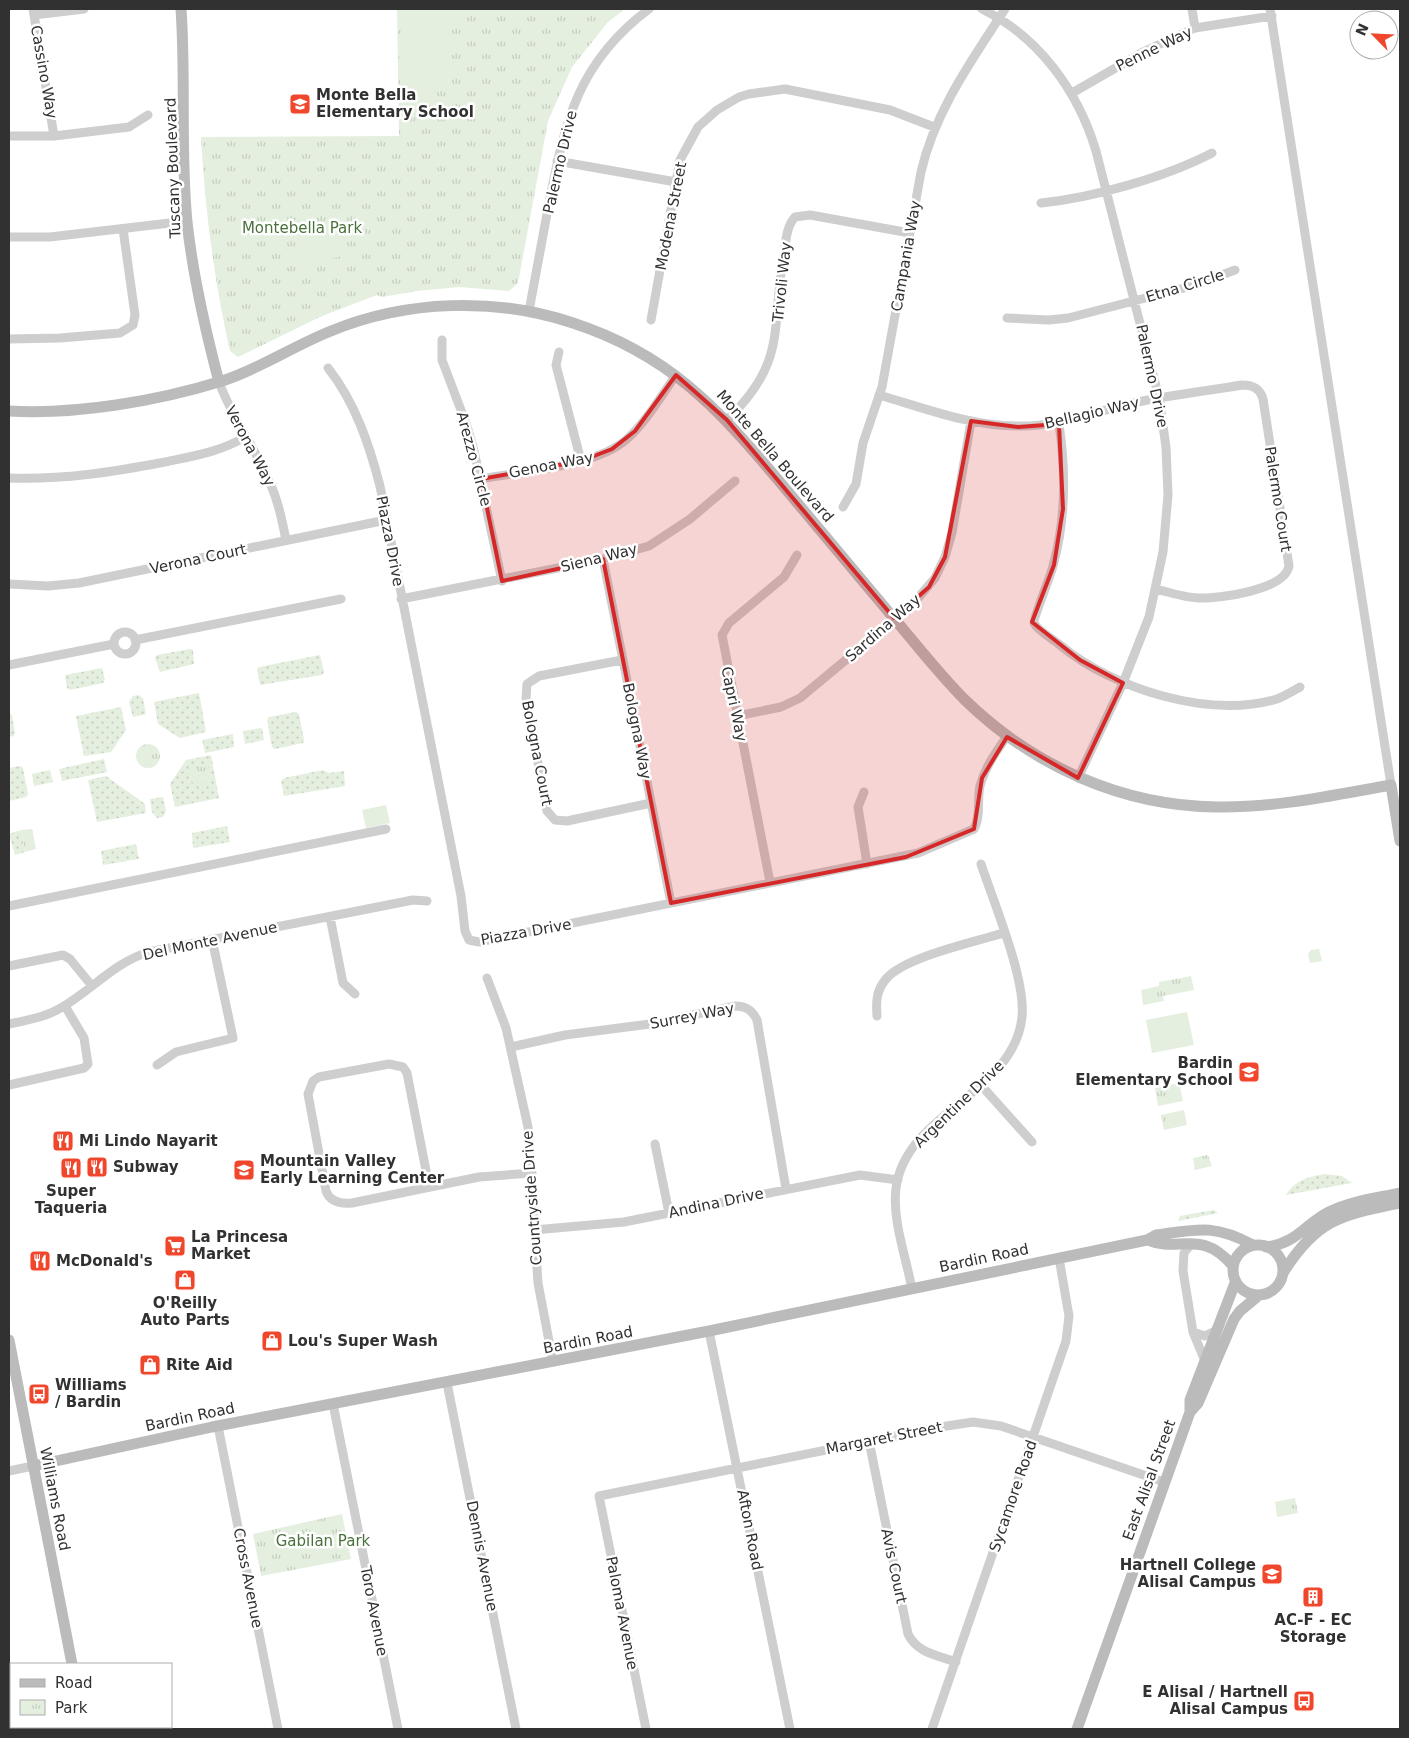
<svg xmlns="http://www.w3.org/2000/svg" width="1409" height="1738" font-family="'DejaVu Sans',sans-serif">
	<style>
		.grass { fill: url(#grass-dots) }
		.park { fill: url(#park-tufts) }
		.pitch { fill: #e4efdf }
		.lines { fill: none; stroke-linecap: round; stroke-linejoin: round }
		.street { stroke: #cecece; stroke-width: 9 }
		.secondary { stroke: #bbb; stroke-width: 11 }
		.marked { fill: #d62828; fill-opacity: 0.2; stroke: #d62828; stroke-width: 4; stroke-linejoin: round }
		.labels { text-anchor: middle; stroke-width: 5; stroke-linejoin: round; paint-order: stroke }
		.street-label { font-size: 15px; fill: #313131; stroke: #fff }
		.poi-label { font-size: 15px; font-weight: bold; fill: #313131; stroke: #fff; text-anchor: start }
		.park-label { font-size: 15px; fill: #49713b; stroke: #fff }
	</style>
	<defs>
		<pattern id="grass-dots" width="8" height="8" patternUnits="userSpaceOnUse" patternTransform="scale(1.25)"><rect width="8" height="8" fill="#e4efdf"/><path d="M2 2h.1M6 6h.1" fill="none" stroke="#c4cdc0" stroke-width="1.8" stroke-linecap="round"/></pattern>
		<pattern id="park-tufts" width="24" height="20" patternUnits="userSpaceOnUse" patternTransform="scale(1.25)"><rect width="24" height="20" fill="#e4efdf"/><path d="M3 7l-1-3M5 7V3M7 7l1-3M15 17l-1-3M17 17v-4M19 17l1-3" fill="none" stroke="#c4cdc0"/></pattern>
	</defs>
	<rect width="100%" height="100%" fill="#fff"/>
	<path class="grass" d="M190 649 193 650 194 664 160 672 155 658 157 655Z
		M320 655 324 672 322 675 260 685 257 670 259 667Z
		M102 668 105 680 103 683 70 690 67 688 65 675Z
		M199 693 206 732 180 738 158 724 154 702Z
		M138 695 143 698 146 714 133 717 129 702 133 696Z
		M121 707 126 730 111 752 84 756 76 716Z
		M296 712 299 714 304 740 303 743 275 749 272 747 267 720 269 717Z
		M9 713 12 715 15 733 14 736 9 737Z
		M262 728 264 740 245 744 243 731Z
		M233 734 234 747 205 753 202 740Z
		M211 755 219 798 175 807 170 784 186 760Z
		M104 759 107 772 62 781 59 769Z
		M20 766 23 768 28 794 26 797 9 801V768Z
		M50 770 53 782 34 786 32 774Z
		M323 770 329 773 344 771 345 786 284 796 281 781 284 778Z
		M106 776 145 804 146 813 97 822 88 780Z
		M163 797 166 811 163 817 157 818 152 812 150 799Z
		M227 826 230 842 193 848 192 833Z
		M21 830 25 852 15 855 9 834Z
		M136 844 139 859 103 865 101 851Z
		M1325 1174 1342 1176 1352 1183 1286 1195C1294 1181 1310 1176 1325 1174Z
		M1214 1210 1218 1213 1178 1221 1180 1216Z"/>
	<path class="park" d="M397 9H625L608 22 572 67 548 121 518 283 509 291 459 287 417 291 382 297 377 295 322 316 238 357 230 351C214 280 205 210 201 137L399 136Z
		M136 756a12 12 0 1 1 24 0a12 12 0 1 1-24 0Z
		M208 766 211 782 193 785 190 769Z
		M32 829 36 849 25 852 21 830Z
		M1319 949 1322 961 1310 963 1308 954 1311 950Z
		M1191 976 1194 990 1163 996 1164 1001 1143 1005 1141 990 1159 986V982Z
		M1179 1083 1183 1101 1158 1106 1155 1088Z
		M1184 1110 1187 1125 1164 1130 1161 1115Z
		M1208 1155 1212 1166 1195 1170 1193 1158Z
		M1295 1498 1298 1513 1277 1517 1275 1502Z
		M342 1514 351 1559 261 1576 253 1534Z"/>
	<path class="pitch" d="M399 9H448L446 45 452 64 446 79 438 86 429 90 400 83 399 46 407 37 399 28Z
		M338 226 343 256 303 264 296 236 299 233Z
		M386 805 390 823 366 828 362 810Z
		M1187 1012 1194 1045 1152 1053 1146 1020Z"/>
	<g class="lines">
		<path class="street" d="M33 9 54 136
			M982 9C1039 37 1078 91 1096 151L1159 398 1166 447 1168 495 1163 552 1149 617 1123 683 1078 778
			M1192 9 1195 28
			M1270 9 1391 785
			M34 15 84 9
			M1072 93 1145 51 1195 28 1272 16
			M9 136H54L129 127 148 115
			M557 161 676 182
			M1041 203C1092 198 1166 177 1212 153
			M9 237H50L187 221
			M529 311C536 275 542 239 549 203 565 121 578 62 649 9
			M1007 318 1049 320 1068 318 1192 286 1235 270
			M651 320 680 160 698 127 717 110 739 97 749 94 785 89 890 110 934 127
			M9 339 60 338 120 333 133 325 135 315 123 229
			M442 340V360L467 426 474 451 502 581
			M559 352 556 365 581 461
			M328 368C355 402 369 444 380 486L461 896 465 931 469 940 479 942 918 853 974 829C981 817 977 799 980 786 985 767 996 752 1007 736
			M219 382C232 418 255 447 269 481 278 500 282 520 286 540
			M879 395C924 408 970 426 1017 426 1058 427 1093 412 1133 403 1169 395 1206 391 1242 385 1252 385 1260 388 1263 399L1289 566C1285 590 1219 599 1198 598 1184 597 1170 593 1156 589
			M727 420C789 360 770 329 784 254 786 241 786 227 795 217L810 215 910 233
			M1059 424C1066 471 1066 519 1053 566 1051 575 1033 619 1034 623 1038 631 1053 639 1060 645 1113 689 1209 719 1277 699 1285 696 1293 691 1300 687
			M9 478C62 480 113 472 165 462 193 456 220 452 245 437
			M481 479C522 471 596 467 627 439 647 421 661 396 676 375
			M843 507 856 484 863 443 882 387 921 172C935 111 972 60 1005 9
			M603 559 671 903
			M9 584 48 586 79 583 386 520
			M401 599 603 559 649 546 690 519 735 481
			M114 643a11 11 0 1 1 22 0a11 11 0 1 1-22 0Z
			M135 640 341 599
			M622 660 539 676 527 684 526 698 547 811 555 820 567 821 651 803
			M9 665 114 644
			M737 716 781 707 800 698 912 605 935 578 945 557 952 533 971 421
			M864 792 858 807 867 864
			M770 882 722 635 729 623 784 577 797 555
			M9 906 386 829
			M330 917 343 983 355 994
			M9 966 63 955 70 959 92 986
			M487 978 506 1028 528 1127 538 1283 553 1362
			M877 1016C876 1002 876 991 886 979 904 957 975 942 1003 933
			M9 1024C28 1020 47 1017 64 1006 94 988 115 962 149 952L413 900 427 901
			M511 1047 565 1035 650 1024 735 1006C746 1006 752 1010 757 1020L786 1189
			M157 1065 176 1052 233 1038 212 939
			M980 1084 1032 1142
			M9 1085 84 1068 88 1064 84 1038 65 1006
			M655 1144 669 1213
			M429 1186 407 1073 403 1067 389 1064 319 1077 313 1081 308 1094 326 1191C330 1202 341 1204 352 1203L479 1177 532 1173
			M534 1230 624 1222 860 1175 898 1180
			M1192 1243 1184 1253 1183 1271 1193 1332 1205 1361
			M912 1289C906 1257 892 1220 896 1188 906 1112 1014 1094 1022 1017 1026 979 994 903 981 864
			M709 1331 790 1729
			M1193 1332 1205 1336 1217 1330
			M447 1383 516 1729
			M333 1404 398 1729
			M218 1426 278 1729
			M869 1441 908 1634C917 1653 937 1655 956 1662
			M9 1471 33 1466
			M646 1729 599 1496 940 1427 973 1422 1001 1426 1164 1482
			M932 1729 1066 1341 1069 1316 1059 1258"/>
		<path class="secondary" d="M181 9C186 80 180 151 187 222 193 276 205 329 219 382
			M9 411C75 415 158 401 222 381 260 369 293 346 331 331 406 300 496 297 573 323 668 354 717 407 779 481 817 526 854 571 892 616 916 644 939 674 965 700 1033 766 1122 806 1217 807 1275 808 1334 795 1391 785L1400 841
			M1147 1240C1179 1253 1201 1228 1233 1266
			M1233 1270a25 25 0 1 1 50 0a25 25 0 1 1-50 0Z
			M1266 1247C1296 1244 1305 1224 1329 1212 1351 1201 1377 1198 1400 1193
			M1283 1273C1317 1219 1341 1215 1400 1203
			M9 1340 72 1664
			M1190 1412 1198 1403 1234 1319 1240 1311 1258 1296
			M33 1466 212 1427 709 1331 1147 1240 1156 1235C1198 1229 1214 1224 1253 1245
			M84 1727 85 1729
			M14 1729 27 1727
			M1077 1729 1190 1412V1400L1235 1283"/>
	</g>
	<path class="marked" d="M676 375 727 420 894 618 929 587 945 557 971 421 1018 427 1059 424 1063 509 1054 565 1032 622 1080 660 1123 683 1078 778 1007 737 982 778 974 829 906 857 671 903 603 559 502 581 481 479 581 461 612 449 635 431Z"/>
	<defs>
		<g id="school-square" transform="scale(1.125)"><rect x="-9" y="-9" width="18" height="18" rx="4" fill="#ef462c" stroke="#fff"/><path d="M0-5L7-2L0 1L-7-2ZM-4 1L0 2.5L4 1V4Q0 6-4 4Z" fill="#fff"/></g>
		<g id="restaurant-square" transform="scale(1.125)"><rect x="-9" y="-9" width="18" height="18" rx="4" fill="#ef462c" stroke="#fff"/><path d="M-5-6h1v4h1v-4h1v4h1v-4h1v5L-1.5 .5V6h-2V.5L-5-1ZM5-6V6H3V1.5H1.5Q1.5-4 5-6Z" fill="#fff"/></g>
		<g id="supermarket-square" transform="scale(1.125)"><rect x="-9" y="-9" width="18" height="18" rx="4" fill="#ef462c" stroke="#fff"/><path d="M-6-5.5h2.5l.6 2H6L4.5 2H-2.5L-4.4-4H-6ZM-1.5 3.2a1.3 1.3 0 1 0 .1 0ZM3 3.2a1.3 1.3 0 1 0 .1 0Z" fill="#fff"/></g>
		<g id="shop-square" transform="scale(1.125)"><rect x="-9" y="-9" width="18" height="18" rx="4" fill="#ef462c" stroke="#fff"/><path d="M-5-2.5h2.3a2.7 3.5 0 0 1 5.4 0H5L5.5 6h-11ZM-1.5-2.5h3a1.5 2.3 0 0 0-3 0Z" fill="#fff"/></g>
		<g id="bus-square" transform="scale(1.125)"><rect x="-9" y="-9" width="18" height="18" rx="4" fill="#ef462c" stroke="#fff"/><path d="M-5-6H5V4H4V6H2V4H-2V6H-4V4H-5ZM-3.5-4V0h7V-4ZM-3.5 1.2v1.5H-2V1.2ZM2 1.2v1.5H3.5V1.2Z" fill="#fff"/></g>
		<g id="university-square" transform="scale(1.125)"><rect x="-9" y="-9" width="18" height="18" rx="4" fill="#ef462c" stroke="#fff"/><path d="M0-5L7-2L0 1L-7-2ZM-4 1L0 2.5L4 1V4Q0 6-4 4Z" fill="#fff"/></g>
		<g id="building-square" transform="scale(1.125)"><rect x="-9" y="-9" width="18" height="18" rx="4" fill="#ef462c" stroke="#fff"/><path d="M-4-6H4V6H1V3H-1V6H-4ZM-2.5-4.3h1.7v1.8h-1.7ZM.8-4.3h1.7v1.8H.8ZM-2.5-1h1.7V.8h-1.7ZM.8-1h1.7V.8H.8Z" fill="#fff"/></g>
	</defs>
	<g fill-rule="evenodd">
		<use href="#school-square" x="300" y="104"/>
		<use href="#school-square" x="1249" y="1072"/>
		<use href="#restaurant-square" x="63" y="1141"/>
		<use href="#restaurant-square" x="97" y="1167"/>
		<use href="#restaurant-square" x="71" y="1168"/>
		<use href="#school-square" x="244" y="1170"/>
		<use href="#supermarket-square" x="175" y="1246"/>
		<use href="#restaurant-square" x="40" y="1261"/>
		<use href="#shop-square" x="185" y="1280"/>
		<use href="#shop-square" x="272" y="1341"/>
		<use href="#shop-square" x="150" y="1365"/>
		<use href="#bus-square" x="39" y="1394"/>
		<use href="#university-square" x="1272" y="1574"/>
		<use href="#building-square" x="1313" y="1597"/>
		<use href="#bus-square" x="1304" y="1701"/>
	</g>
	<g class="labels">
		<g class="street-label">
			<text transform="translate(1154 49) rotate(-26)" y="5">Penne Way</text>
			<text transform="translate(44 72) rotate(80)" y="5">Cassino Way</text>
			<text transform="translate(560 162) rotate(-77)" y="5">Palermo Drive</text>
			<text transform="translate(173 168) rotate(-92)" y="5">Tuscany Boulevard</text>
			<text transform="translate(671 216) rotate(-79)" y="5">Modena Street</text>
			<text transform="translate(906 256) rotate(-80)" y="5">Campania Way</text>
			<text transform="translate(782 282) rotate(-84)" y="5">Trivoli Way</text>
			<text transform="translate(1185 286) rotate(-17)" y="5">Etna Circle</text>
			<text transform="translate(1152 376) rotate(78)" y="5">Palermo Drive</text>
			<text transform="translate(1092 413) rotate(-13)" y="5">Bellagio Way</text>
			<text transform="translate(250 446) rotate(62)" y="5">Verona Way</text>
			<text transform="translate(775 456) rotate(49)" y="5">Monte Bella Boulevard</text>
			<text transform="translate(474 459) rotate(75)" y="5">Arezzo Circle</text>
			<text transform="translate(551 465) rotate(-11)" y="5">Genoa Way</text>
			<text transform="translate(1278 499) rotate(81)" y="5">Palermo Court</text>
			<text transform="translate(390 541) rotate(79)" y="5">Piazza Drive</text>
			<text transform="translate(599 558) rotate(-14)" y="5">Siena Way</text>
			<text transform="translate(198 559) rotate(-12)" y="5">Verona Court</text>
			<text transform="translate(883 628) rotate(-41)" y="5">Sardina Way</text>
			<text transform="translate(734 704) rotate(78)" y="5">Capri Way</text>
			<text transform="translate(637 731) rotate(79)" y="5">Bologna Way</text>
			<text transform="translate(537 753) rotate(79)" y="5">Bologna Court</text>
			<text transform="translate(526 932) rotate(-10)" y="5">Piazza Drive</text>
			<text transform="translate(210 941) rotate(-12)" y="5">Del Monte Avenue</text>
			<text transform="translate(692 1016) rotate(-11)" y="5">Surrey Way</text>
			<text transform="translate(959 1104) rotate(-44)" y="5">Argentine Drive</text>
			<text transform="translate(532 1198) rotate(-94)" y="5">Countryside Drive</text>
			<text transform="translate(716 1203) rotate(-12)" y="5">Andina Drive</text>
			<text transform="translate(984 1258) rotate(-12)" y="5">Bardin Road</text>
			<text transform="translate(588 1340) rotate(-11)" y="5">Bardin Road</text>
			<text transform="translate(190 1417) rotate(-12)" y="5">Bardin Road</text>
			<text transform="translate(884 1438) rotate(-11)" y="5">Margaret Street</text>
			<text transform="translate(1149 1480) rotate(-70)" y="5">East Alisal Street</text>
			<text transform="translate(1013 1496) rotate(-71)" y="5">Sycamore Road</text>
			<text transform="translate(55 1499) rotate(79)" y="5">Williams Road</text>
			<text transform="translate(750 1530) rotate(79)" y="5">Afton Road</text>
			<text transform="translate(482 1556) rotate(79)" y="5">Dennis Avenue</text>
			<text transform="translate(894 1566) rotate(78)" y="5">Avis Court</text>
			<text transform="translate(248 1578) rotate(79)" y="5">Cross Avenue</text>
			<text transform="translate(374 1611) rotate(79)" y="5">Toro Avenue</text>
			<text transform="translate(622 1613) rotate(79)" y="5">Paloma Avenue</text>
		</g>
		<g class="poi-label">
			<text x="316" y="100">Monte Bella<tspan x="316" dy="17">Elementary School</tspan></text>
			<text x="1233" y="1068" text-anchor="end">Bardin<tspan x="1233" dy="17">Elementary School</tspan></text>
			<text x="79" y="1146">Mi Lindo Nayarit</text>
			<text x="260" y="1166">Mountain Valley<tspan x="260" dy="17">Early Learning Center</tspan></text>
			<text x="113" y="1172">Subway</text>
			<text x="71" y="1196" text-anchor="middle">Super<tspan x="71" dy="17">Taqueria</tspan></text>
			<text x="191" y="1242">La Princesa<tspan x="191" dy="17">Market</tspan></text>
			<text x="56" y="1266">McDonald's</text>
			<text x="185" y="1308" text-anchor="middle">O'Reilly<tspan x="185" dy="17">Auto Parts</tspan></text>
			<text x="288" y="1346">Lou's Super Wash</text>
			<text x="166" y="1370">Rite Aid</text>
			<text x="55" y="1390">Williams<tspan x="55" dy="17">/ Bardin</tspan></text>
			<text x="1256" y="1570" text-anchor="end">Hartnell College<tspan x="1256" dy="17">Alisal Campus</tspan></text>
			<text x="1313" y="1625" text-anchor="middle">AC-F - EC<tspan x="1313" dy="17">Storage</tspan></text>
			<text x="1288" y="1697" text-anchor="end">E Alisal / Hartnell<tspan x="1288" dy="17">Alisal Campus</tspan></text>
		</g>
		<g class="park-label">
			<text x="302" y="233">Montebella Park</text>
			<text x="323" y="1546">Gabilan Park</text>
		</g>
	</g>
	<rect width="1409" height="1738" fill="none" stroke="#313131" stroke-width="20"/>
	<rect x="10" y="1663" width="162" height="65" fill="#ffffff" stroke="#adadad"/>
	<rect x="20" y="1679" width="25" height="8" fill="#bbbbbb" stroke="#adadad"/>
	<text x="55" y="1688" font-size="15" fill="#313131">Road</text>
	<rect x="20" y="1700" width="25" height="15" fill="url(#park-tufts)" stroke="#adadad"/>
	<text x="55" y="1713" font-size="15" fill="#313131">Park</text>
	<g transform="translate(1374 35) rotate(294)"><circle r="24" fill="#ffffff" stroke="#adadad"/>
	<path d="M0-4L9 19L0 12L-9 19Z" fill="#ef462c"/>
	<text y="-8" font-size="14" font-weight="bold" text-anchor="middle" fill="#313131">N</text>
	</g>
</svg>
